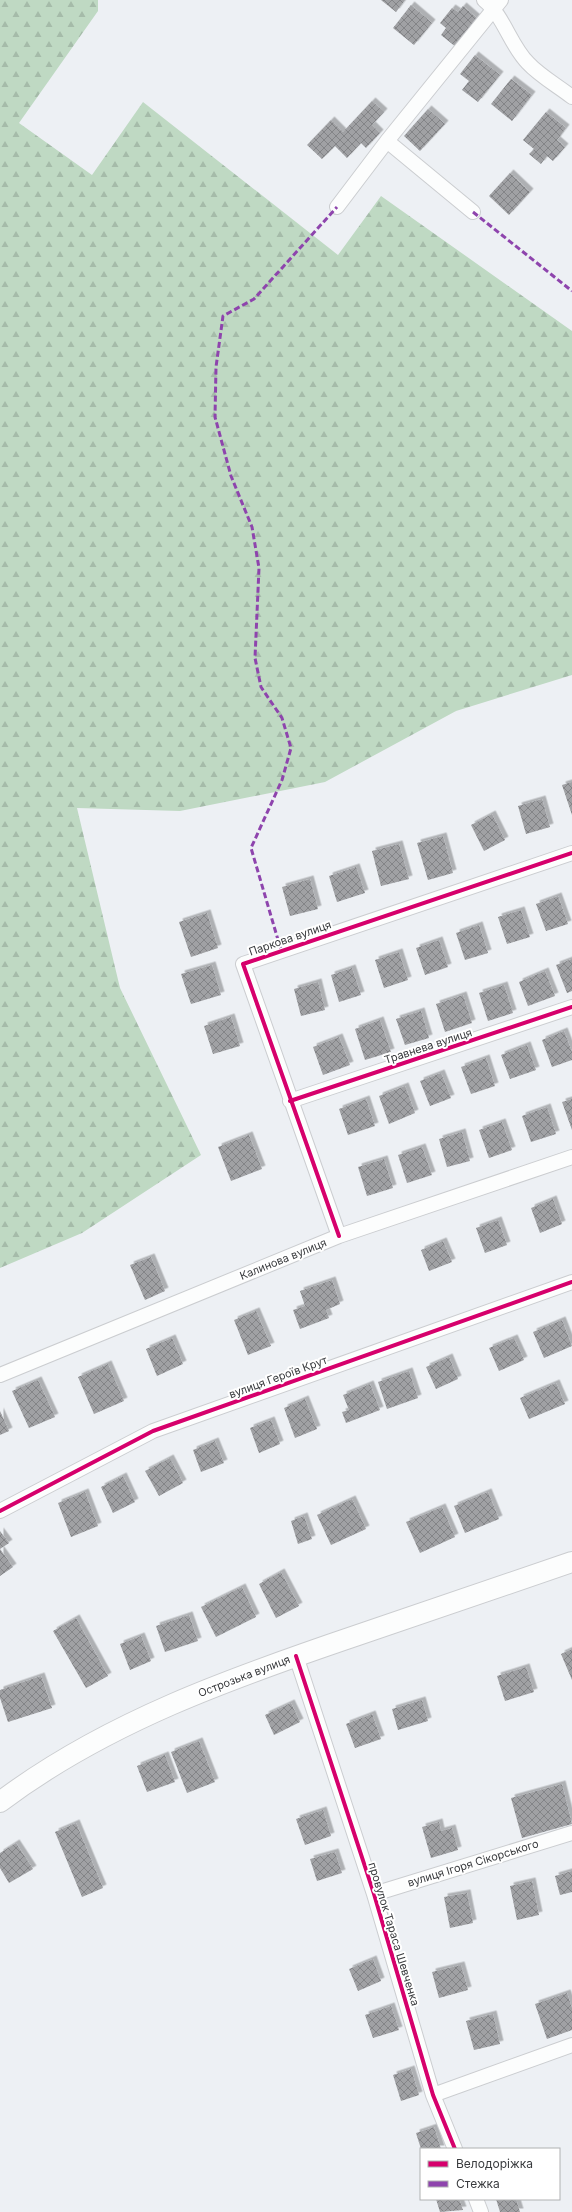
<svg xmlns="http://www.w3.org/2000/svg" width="572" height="2212" font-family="Inter,sans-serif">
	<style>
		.forest { fill: url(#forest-firs) }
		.building { fill: url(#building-cross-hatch); filter: url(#shadow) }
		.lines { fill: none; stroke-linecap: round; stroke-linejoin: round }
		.minor-casing { stroke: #cbcdd0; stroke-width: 16 }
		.secondary-casing { stroke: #cbcdd0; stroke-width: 22 }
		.minor { stroke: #fcfdfd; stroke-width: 14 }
		.secondary { stroke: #fcfdfd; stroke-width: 20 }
		.quiet { stroke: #8e44ad; stroke-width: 3; stroke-dasharray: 6 3; stroke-linecap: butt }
		.cycleway-casing { stroke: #fff; stroke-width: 6 }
		.cycleway { stroke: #d6006c; stroke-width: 4 }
		.labels { text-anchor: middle; stroke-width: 4; stroke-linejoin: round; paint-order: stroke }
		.street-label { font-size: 11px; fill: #393b3e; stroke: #fff }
	</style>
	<defs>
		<pattern id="forest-firs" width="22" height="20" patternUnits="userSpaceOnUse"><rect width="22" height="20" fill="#bfd9c3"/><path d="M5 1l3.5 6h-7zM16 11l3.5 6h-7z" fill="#a5bba9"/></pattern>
		<pattern id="building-cross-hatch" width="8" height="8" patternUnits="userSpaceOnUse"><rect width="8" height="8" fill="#a0a1a4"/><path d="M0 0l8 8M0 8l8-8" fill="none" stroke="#838487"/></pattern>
		<filter id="shadow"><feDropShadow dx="3.5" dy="-3.5" stdDeviation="0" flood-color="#0004"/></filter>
	</defs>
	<rect width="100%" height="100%" fill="#edf0f4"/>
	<path class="forest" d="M0 0H98V11L19 123 92 175 143 102 338 255 381 196 572 331V675L456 711 325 782 180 811 77 808 120 988 201 1155 82 1233 0 1268Z"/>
	<path class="building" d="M381 0H405L396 12Z
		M411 5 432 23 414 45 393 28Z
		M463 6 478 19 456 47 441 35 446 28 440 23 452 8 458 12Z
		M475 55 500 75 478 102 462 90 469 81 460 74Z
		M511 79 532 95 512 121 491 104Z
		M372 101 384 112 372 125 380 133 366 148 361 143 347 158 335 146 322 159 307 145 331 120 343 132Z
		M428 109 445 124 420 151 404 136Z
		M546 112 566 128 557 140 565 147 553 161 547 156 541 164 529 154 534 149 523 140Z
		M510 173 530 192 509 215 489 196Z
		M572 782V815L562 785Z
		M542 799 550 827 526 834 518 806Z
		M492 814 505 840 484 851 471 825Z
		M443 836 453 873 428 880 417 843Z
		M399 844 409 879 381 886 372 851Z
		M356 867 365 893 337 902 329 876Z
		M310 879 318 909 290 916 282 887Z
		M558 896 568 924 546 931 536 904Z
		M521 910 530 937 507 944 498 917Z
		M207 913 218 948 191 957 179 922Z
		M479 925 488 953 465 960 456 933Z
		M439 940 448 967 425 975 416 948Z
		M399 952 408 980 384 988 375 960Z
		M572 959V991L567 993 556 965Z
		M212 965 221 995 191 1004 181 974Z
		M352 968 361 995 339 1002 331 975Z
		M545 971 555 996 528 1006 519 982Z
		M318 982 325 1010 301 1016 294 989Z
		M504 985 513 1013 488 1021 479 993Z
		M463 995 472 1023 445 1032 436 1004Z
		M421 1011 429 1038 405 1045 396 1019Z
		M231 1017 240 1046 213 1054 204 1026Z
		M380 1020 391 1052 365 1060 355 1029Z
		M564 1031 572 1052V1060L552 1067 542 1040Z
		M339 1037 350 1065 323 1075 313 1047Z
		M527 1045 536 1070 510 1079 501 1055Z
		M486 1058 495 1086 471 1094 461 1067Z
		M441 1073 451 1098 430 1106 420 1081Z
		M405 1086 415 1113 389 1124 379 1096Z
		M366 1099 375 1126 348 1135 339 1109Z
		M572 1099V1130L562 1102Z
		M547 1107 556 1134 531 1142 522 1116Z
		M502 1122 512 1150 489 1158 479 1130Z
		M462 1132 470 1161 447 1167 439 1139Z
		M249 1135 262 1169 231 1181 218 1147Z
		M422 1147 432 1175 407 1183 398 1155Z
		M384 1159 393 1188 367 1196 358 1167Z
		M553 1199 562 1224 540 1233 531 1208Z
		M498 1220 507 1245 485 1253 476 1228Z
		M443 1241 452 1262 429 1271 421 1250Z
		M151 1257 165 1291 145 1300 130 1265Z
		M332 1280 340 1304 326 1310 329 1318 300 1329 293 1310 305 1306 300 1291Z
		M256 1311 271 1346 248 1355 234 1320Z
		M562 1320 572 1346 544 1358 533 1332Z
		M172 1338 183 1364 157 1376 146 1349Z
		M514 1338 524 1360 499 1371 489 1348Z
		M449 1357 458 1379 436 1389 426 1367Z
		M108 1364 124 1401 94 1414 78 1377Z
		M409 1371 418 1398 387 1409 378 1382Z
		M38 1380 55 1417 29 1428 12 1391Z
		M556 1383 565 1404 529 1419 520 1398Z
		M370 1384 380 1410 346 1423 342 1412 349 1410 343 1395Z
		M305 1399 317 1429 295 1438 284 1408Z
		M0 1411 9 1431 0 1435Z
		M271 1420 280 1444 259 1453 250 1428Z
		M215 1441 224 1463 201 1472 193 1450Z
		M170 1458 183 1483 159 1496 145 1471Z
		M123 1476 135 1502 113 1513 101 1487Z
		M85 1492 98 1526 71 1537 58 1503Z
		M488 1492 499 1519 465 1533 454 1506Z
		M352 1499 366 1529 331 1545 317 1515Z
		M442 1507 455 1537 420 1553 406 1522Z
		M304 1516 312 1539 298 1544 291 1521Z
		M0 1531 9 1543 0 1549 13 1567 0 1576Z
		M281 1572 299 1606 276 1618 259 1584Z
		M242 1587 256 1617 216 1637 201 1607Z
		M189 1615 198 1641 165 1652 156 1626Z
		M76 1618 108 1676 86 1688 53 1631Z
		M141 1636 151 1661 130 1670 120 1644Z
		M572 1649V1680L561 1654Z
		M526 1667 534 1692 505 1701 497 1676Z
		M41 1676 52 1708 8 1722 0 1698V1690Z
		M422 1700 428 1721 398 1730 392 1709Z
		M291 1703 300 1722 274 1735 265 1715Z
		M372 1714 381 1739 355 1748 346 1724Z
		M199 1741 215 1782 187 1793 171 1752Z
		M165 1755 175 1782 147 1792 137 1766Z
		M562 1784 572 1824 522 1838 511 1798Z
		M323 1810 331 1836 305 1845 296 1819Z
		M439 1822 441 1831 452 1828 458 1850 431 1858 422 1827Z
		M76 1823 103 1888 82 1897 55 1832Z
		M16 1843 33 1869 9 1883 0 1868V1853Z
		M335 1852 342 1873 317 1881 310 1859Z
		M572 1871V1892L560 1895 555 1876Z
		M532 1881 539 1915 517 1920 510 1886Z
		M467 1893 473 1923 450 1928 444 1897Z
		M373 1959 381 1981 358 1991 349 1969Z
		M461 1965 468 1990 439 1998 432 1972Z
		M567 1993 572 2008V2030L547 2039 535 2004Z
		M391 2006 399 2030 373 2038 365 2015Z
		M493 2014 500 2044 474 2050 466 2021Z
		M411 2069 419 2095 401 2101 393 2075Z
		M434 2127 441 2149H421L416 2133Z
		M436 2199H459L463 2210 440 2212Z
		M496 2199H516L520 2212H500Z"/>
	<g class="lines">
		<g class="minor-casing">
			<path id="minor" d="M484 0C504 16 510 45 528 63 540 76 558 86 572 97
				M387 141 473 212
				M337 207 387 141 501 0
				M290 1101 572 1007
				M339 1236 243 964 572 853
				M0 1375 339 1236 572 1157
				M0 1511 153 1431 572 1282
				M296 1656 374 1894 433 2095 455 2149
				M374 1894 572 1833
				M433 2095 572 2045
				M476 2199 481 2212"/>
		</g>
		<g class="secondary-casing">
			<path id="secondary" d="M0 1802C106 1722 234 1677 358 1635 430 1610 501 1586 572 1562"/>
		</g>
		<use href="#minor" class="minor"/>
		<use href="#secondary" class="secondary"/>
		<path class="quiet" d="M473 212 572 291
			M281 950 251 848 282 780 291 748 282 718 261 687 255 658 259 568 252 527 231 476 215 417 216 367 223 316 254 299 337 207"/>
		<g class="cycleway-casing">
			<path id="cycleway" d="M290 1101 572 1007
				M339 1236 243 964 572 853
				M0 1511 153 1431 572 1282
				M296 1656 374 1894 433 2095 455 2149"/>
		</g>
		<use href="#cycleway" class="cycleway"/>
	</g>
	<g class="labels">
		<g class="street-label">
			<text transform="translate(290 938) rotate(-19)" y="4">Паркова вулиця</text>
			<text transform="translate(428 1046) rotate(-18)" y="4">Травнева вулиця</text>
			<text transform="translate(283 1259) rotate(-22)" y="4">Калинова вулиця</text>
			<text transform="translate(278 1377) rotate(-20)" y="4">вулиця Героїв Крут</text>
			<text transform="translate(244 1676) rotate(-21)" y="4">Острозька вулиця</text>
			<text transform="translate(473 1863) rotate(-17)" y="4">вулиця Ігоря Сікорського</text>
			<text transform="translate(394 1934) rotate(73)" y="4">провулок Тараса Шевченка</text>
		</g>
	</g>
	<rect x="420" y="2148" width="140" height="52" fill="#ffffff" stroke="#b0b1b2"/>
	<rect x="428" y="2161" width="20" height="6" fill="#d6006c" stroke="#b0b1b2"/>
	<text x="456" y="2168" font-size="12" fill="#393b3e">Велодоріжка</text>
	<rect x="428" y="2181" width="20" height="6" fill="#8e44ad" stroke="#b0b1b2"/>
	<text x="456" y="2188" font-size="12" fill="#393b3e">Стежка</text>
</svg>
